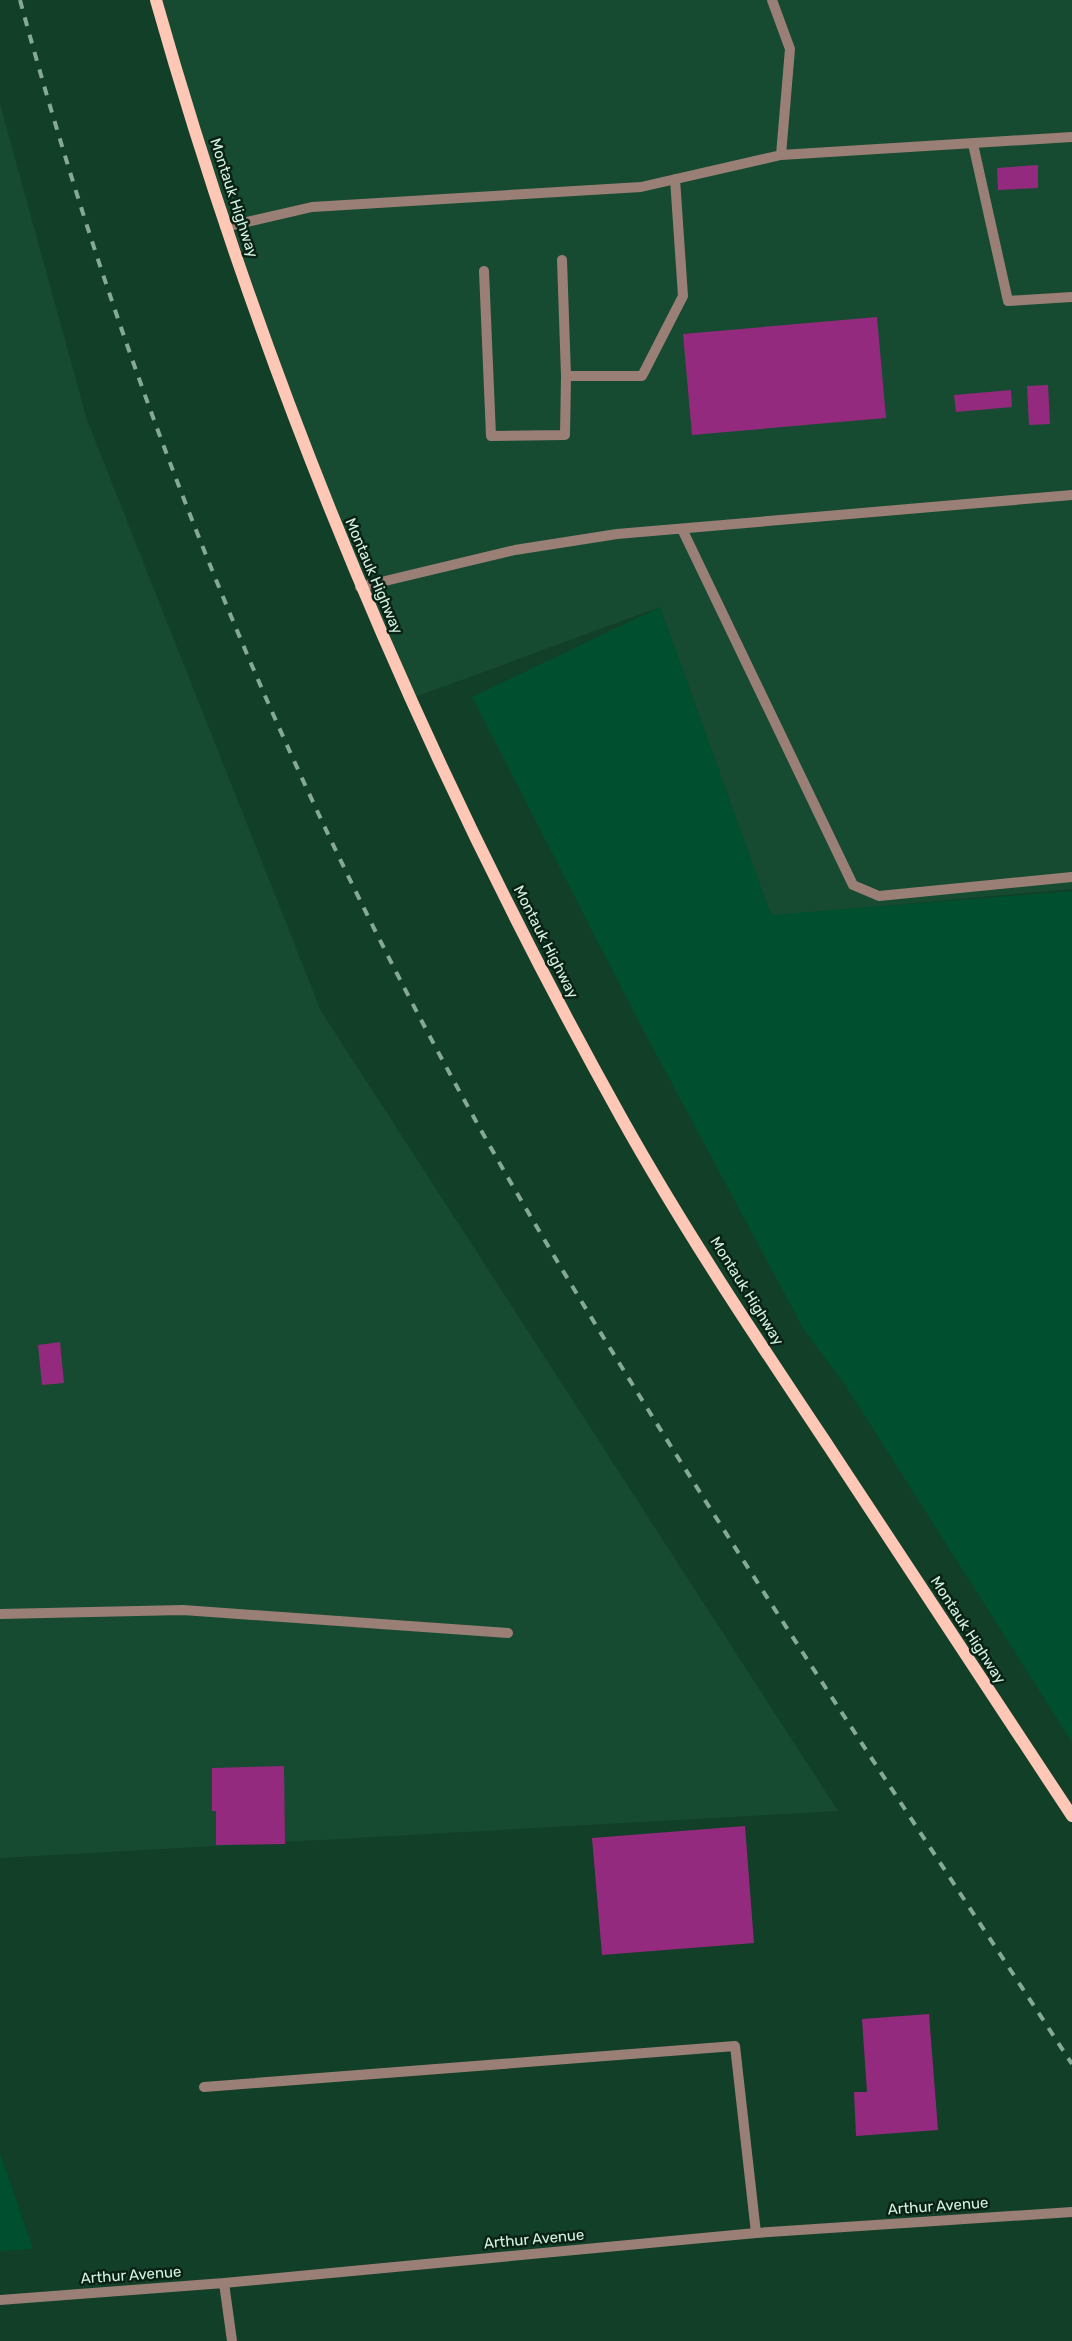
<svg xmlns="http://www.w3.org/2000/svg" width="1072" height="2341" font-family="Rubik,sans-serif">
	<style>
		.built { fill: #164b31 }
		.green { fill: #004f2f }
		.building { fill: #942a7d }
		.lines { fill: none; stroke-linecap: round; stroke-linejoin: round }
		.service { stroke: #9a7f76; stroke-width: 10 }
		.minor { stroke: #9a7f76; stroke-width: 10 }
		.primary { stroke: #fec7b6; stroke-width: 12 }
		.rail { stroke: #85a995; stroke-width: 4; stroke-dasharray: 9 9; stroke-linecap: butt }
		.labels { text-anchor: middle; stroke-width: 5; stroke-linejoin: round; paint-order: stroke }
		.street-label { font-size: 15px; fill: #d4f2df; stroke: #0a2215 }
	</style>
	<rect width="100%" height="100%" fill="#123f28"/>
	<path class="built" d="M156 0H1072V889L771 916 660 607 407 700 323 494Z
		M0 104 87 420 321 1011 838 1811 0 1858Z"/>
	<path class="green" d="M660 607 771 915 1072 891V1742L847 1388 803 1328 640 1024 472 697Z
		M0 2153 33 2249 0 2251Z"/>
	<path class="building" d="M1038 165V188L998 190 997 168Z
		M877 317 886 418 692 435 683 334Z
		M1048 385 1050 424 1029 425 1027 386Z
		M1011 390 1012 407 956 412 954 395Z
		M60 1342 64 1383 42 1385 38 1345Z
		M284 1766 285 1844 216 1845V1811H212V1768Z
		M745 1826 754 1943 602 1955 592 1838Z
		M929 2014 938 2130 856 2136 854 2092H867L862 2019Z"/>
	<g class="lines">
		<path class="service" d="M973 144 1008 301 1072 297
			M781 155 1072 137
			M225 227 312 207 641 187 781 155 790 49 772 0
			M562 260 566 376H642L683 296 675 179
			M484 271 491 436 565 435 566 376
			M682 529 853 885 879 896 1072 877
			M360 587 515 550 617 534 1072 495
			M0 1614 183 1610 508 1633
			M204 2087 735 2046 756 2233"/>
		<path class="minor" d="M224 2283 232 2341
			M0 2300 224 2283 756 2233 1072 2212"/>
		<path class="primary" d="M156 0C267 392 423 762 621 1117 684 1230 757 1339 829 1447 910 1570 991 1693 1072 1816"/>
		<path class="rail" d="M20 0C125 387 277 763 472 1114 529 1217 590 1316 652 1416 788 1634 931 1848 1072 2064"/>
	</g>
	<g class="labels">
		<g class="street-label">
			<text transform="translate(234 198) rotate(72)" y="5">Montauk Highway</text>
			<text transform="translate(374 576) rotate(67)" y="5">Montauk Highway</text>
			<text transform="translate(546 942) rotate(63)" y="5">Montauk Highway</text>
			<text transform="translate(747 1291) rotate(58)" y="5">Montauk Highway</text>
			<text transform="translate(968 1630) rotate(57)" y="5">Montauk Highway</text>
			<text transform="translate(938 2206) rotate(-4)" y="5">Arthur Avenue</text>
			<text transform="translate(534 2239) rotate(-5)" y="5">Arthur Avenue</text>
			<text transform="translate(131 2275) rotate(-4)" y="5">Arthur Avenue</text>
		</g>
	</g>
</svg>
